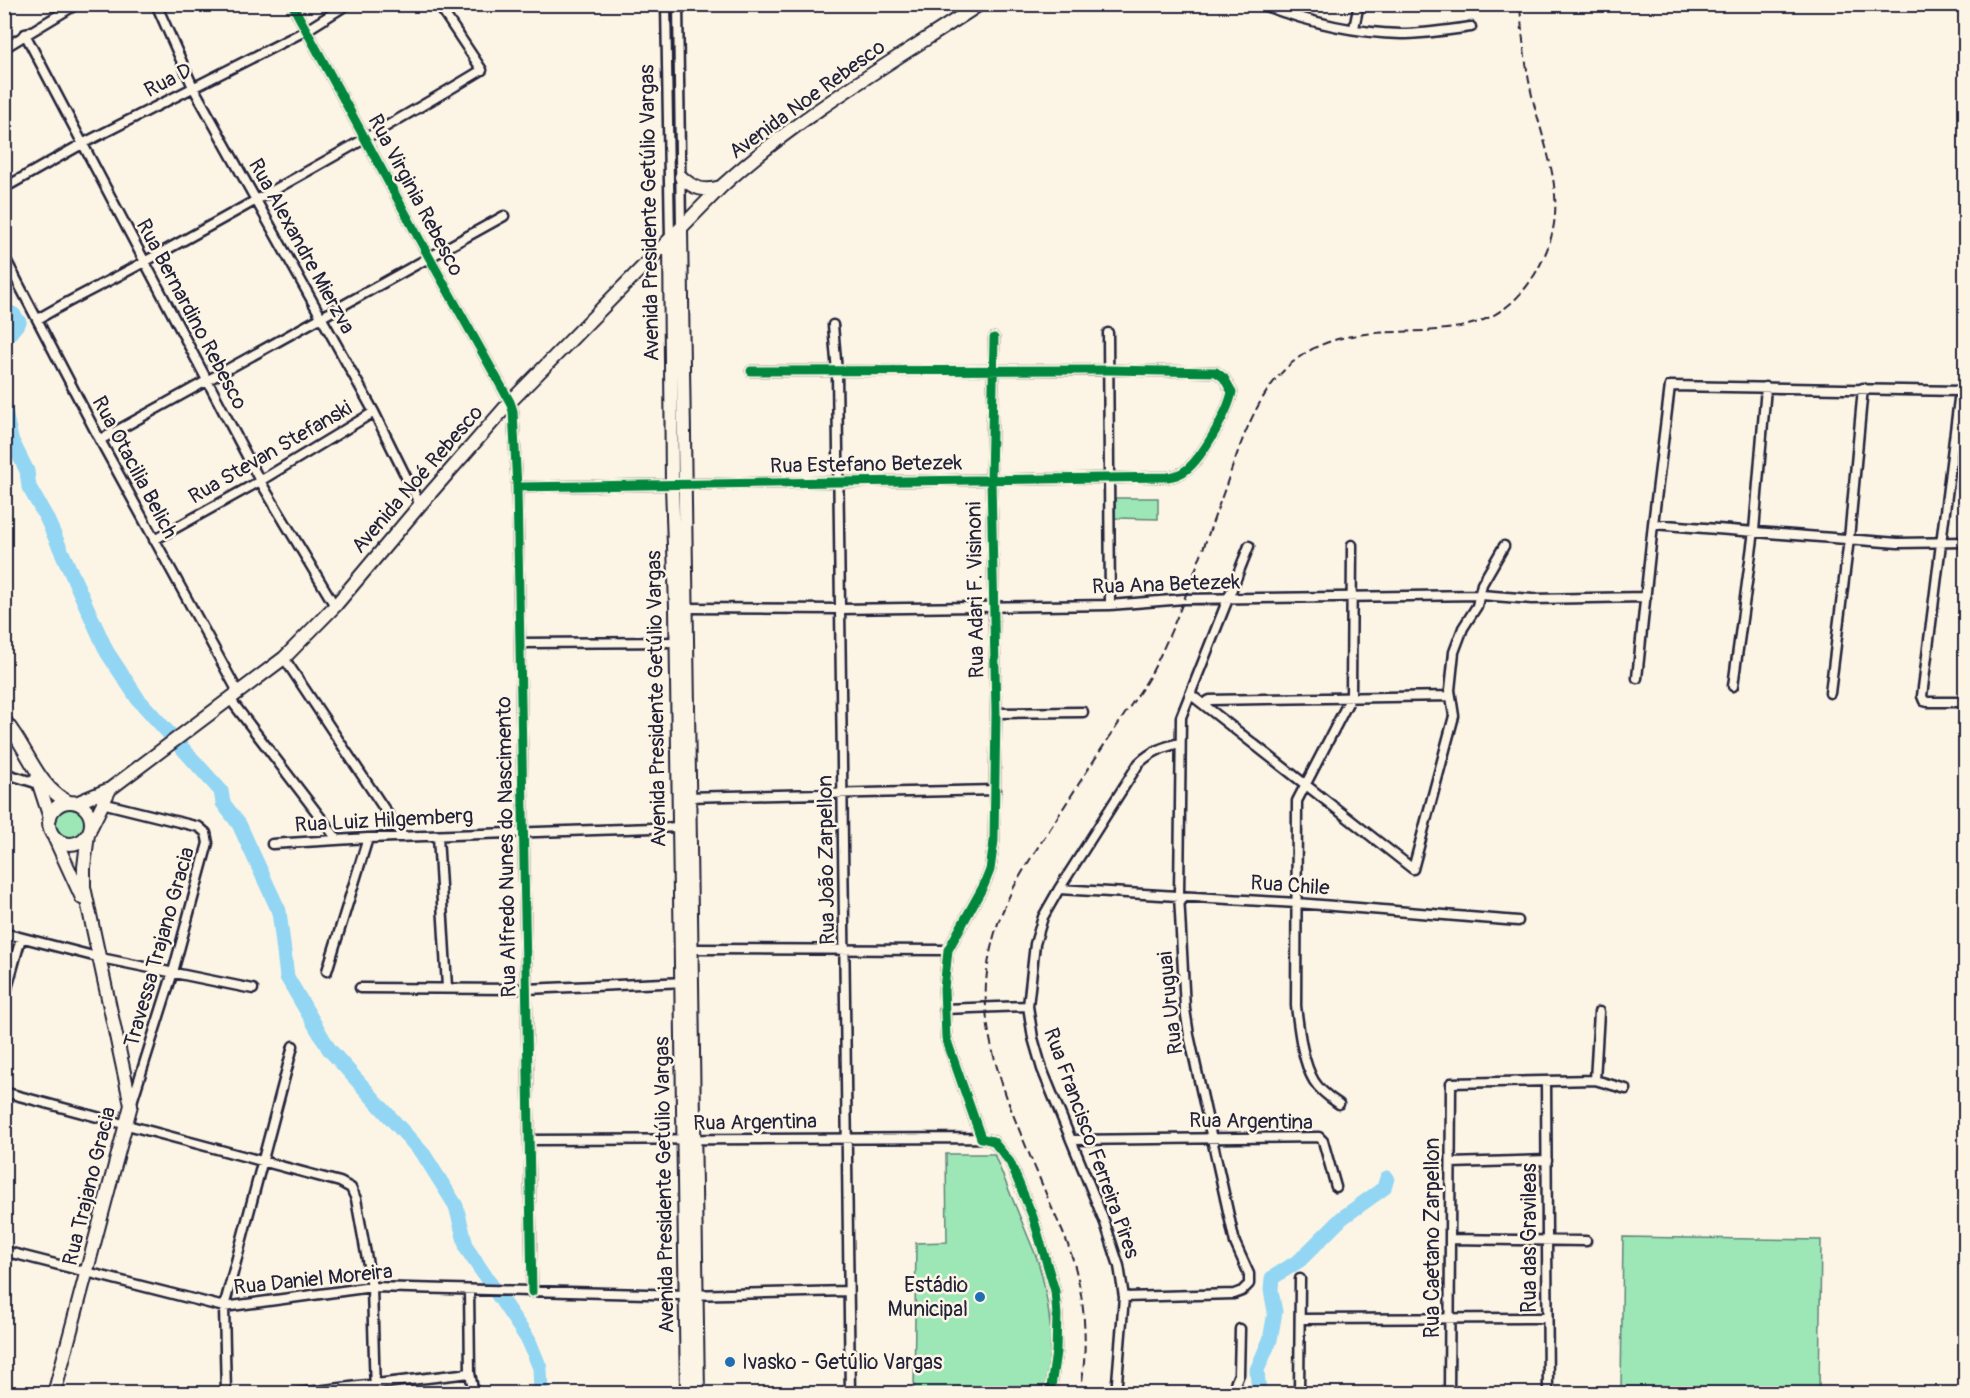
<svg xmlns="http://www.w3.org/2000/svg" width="1970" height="1398" font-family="Pangolin,sans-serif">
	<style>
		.green { fill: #9de7b6; stroke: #608478; stroke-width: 1.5 }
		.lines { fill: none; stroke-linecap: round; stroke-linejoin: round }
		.river { stroke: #92d6f4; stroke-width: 15 }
		.minor-casing { stroke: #22223b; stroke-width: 13 }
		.secondary-casing { stroke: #22223b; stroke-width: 16 }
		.minor { stroke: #fcf5e5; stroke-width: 8 }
		.secondary { stroke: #fcf5e5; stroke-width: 12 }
		.rail { stroke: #22223b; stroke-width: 2; stroke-dasharray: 9 4.5; stroke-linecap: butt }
		.cycleway-casing { stroke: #fcf5e5; stroke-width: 13 }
		.cycleway { stroke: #00873e; stroke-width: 9 }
		.poi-dot { fill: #1f6fb2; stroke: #fcf5e5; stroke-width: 2 }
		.labels { text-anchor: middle; stroke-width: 5; stroke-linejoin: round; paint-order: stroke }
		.street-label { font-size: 21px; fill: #22223b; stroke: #fcf5e5 }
		.poi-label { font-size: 21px; fill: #22223b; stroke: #fcf5e5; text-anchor: end }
	</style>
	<rect width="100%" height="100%" fill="#fcf5e5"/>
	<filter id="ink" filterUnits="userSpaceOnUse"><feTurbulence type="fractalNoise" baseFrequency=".0167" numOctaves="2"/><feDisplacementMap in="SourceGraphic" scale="12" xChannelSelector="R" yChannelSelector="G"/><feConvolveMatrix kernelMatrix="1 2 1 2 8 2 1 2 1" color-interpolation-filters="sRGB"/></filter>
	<g filter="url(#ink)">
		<path class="green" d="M1115 498H1158V519L1115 518Z
			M55 823a15 15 0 1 1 30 0a15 15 0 1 1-30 0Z
			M946 1154H994L1036 1256C1046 1284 1052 1326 1051 1356 1051 1368 1047 1381 1045 1393H914L916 1243 947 1242Z
			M1623 1237 1821 1240 1819 1392 1621 1387Z"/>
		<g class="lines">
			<path class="river" d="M4 310 14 315 19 322 4 340
				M4 408 11 439 27 471 29 487 46 517 107 652 138 699 221 791 223 803 239 824 279 911 287 977 329 1049 424 1155 456 1206 467 1249 529 1341 540 1368 541 1394
				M1259 1394 1257 1370 1270 1340 1275 1312 1271 1290 1272 1278 1300 1260 1342 1218 1384 1188 1387 1178"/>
			<g class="minor-casing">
				<path id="minor" d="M156 4 193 87 374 412 420 505
					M292 4 429 257 510 402 513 411 517 487 532 1292
					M666 4 670 240
					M678 4 681 228
					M1260 4C1305 21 1353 33 1401 34 1424 34 1448 30 1471 27
					M1354 28 1359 4
					M25 34 260 481 335 606
					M4 48 77 4
					M4 188 82 144 305 31 348 4
					M4 256 100 440 238 692
					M38 319C73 298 110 281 146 261 259 199 371 137 482 70L438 4
					M833 325 837 372 850 1394
					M1108 333 1110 605
					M994 338 991 479 996 713 994 841 990 870 984 885 948 950 944 989 946 1038 981 1138 993 1141 1010 1162 1033 1217 1055 1291 1057 1315 1056 1352 1050 1394
					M100 440 504 216
					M517 487 1168 477C1175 476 1181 474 1186 470 1202 458 1228 412 1232 392L1224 378 1216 372 1108 370 751 371
					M1653 524 1898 543 1966 542
					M154 540 260 481 374 412
					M683 608 840 609 1110 605 1184 599 1481 595 1532 599 1646 597
					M520 643 682 642
					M284 658 403 837
					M1637 678 1653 524 1670 386 1960 391 1922 696 1924 701 1928 702H1966
					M1733 686 1754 531 1766 387
					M1830 693 1849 539 1863 388
					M1190 694 1413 869 1454 716 1450 690 1454 652 1463 628 1477 606 1482 584 1504 546
					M230 699 337 839
					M1203 704 1210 700 1451 696
					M996 713 1083 712
					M4 773 39 784
					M685 797 996 790
					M102 803 199 827 206 833 208 843 173 972 132 1102
					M438 836 447 987
					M272 844 368 838 682 827
					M1059 889 1297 903 1518 921
					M4 933 101 958 253 989
					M691 949 948 950
					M327 971 368 838
					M360 988 526 989 686 982
					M4 999 21 938
					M944 1009 1028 1006
					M1595 1080 1599 1012
					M1546 1082 1548 1394
					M4 1092 340 1182 351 1188 356 1199 372 1287 375 1394
					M1339 1104C1330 1098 1320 1091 1314 1081 1302 1061 1299 1029 1296 1006L1297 801 1351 697 1352 545
					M529 1140 981 1138
					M1071 1140 1319 1137 1323 1141 1336 1187
					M1451 1163 1547 1160
					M1451 1239 1586 1241
					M4 1251 224 1307 372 1287 686 1295 848 1291
					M469 1290 470 1373 474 1394
					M1124 1297 1234 1294 1242 1291 1249 1284V1274L1235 1243 1189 1035 1185 1009 1179 895 1181 717 1249 546
					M1300 1319 1547 1318
					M226 1394 224 1307 293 1046
					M290 1394 470 1373
					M1116 1394 1124 1297 1119 1266 1105 1223 1042 1069 1033 1038 1028 1006 1035 944 1043 917 1059 889 1139 763C1152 751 1163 747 1180 743
					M1231 1394 1239 1374 1240 1329
					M1299 1394 1300 1279
					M1449 1394 1451 1083 1595 1080 1626 1089"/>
			</g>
			<g class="secondary-casing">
				<path id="secondary" d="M681 177C694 189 704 192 721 187
					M681 229 698 1394
					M670 240 672 485 676 608 687 1394
					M4 720C27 746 37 788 69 802
					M37 778 50 818
					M49 823a21 21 0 1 1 42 0a21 21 0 1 1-42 0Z
					M76 803 110 789 284 658 335 606 420 505 510 402 722 186C800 115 892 62 980 4
					M91 827 110 789
					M54 837 82 898
					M54 1394 131 1105 84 887V867L88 834"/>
			</g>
			<use href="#minor" class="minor"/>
			<use href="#secondary" class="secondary"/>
			<path class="rail" d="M1080 1394C1088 1350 1086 1303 1073 1260 1068 1242 1059 1224 1051 1206 1027 1146 989 1071 986 1007 984 975 991 937 1004 908 1017 877 1037 849 1055 821 1076 788 1097 755 1119 723 1131 704 1145 686 1155 666 1181 613 1200 557 1220 502 1238 454 1252 396 1293 362 1373 296 1486 379 1543 259 1569 205 1548 158 1534 104 1526 72 1522 38 1520 4"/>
			<g class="cycleway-casing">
				<path id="cycleway" d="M292 4 429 257 510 402 513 411 517 487 532 1292
					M994 338 991 479 996 713 994 841 990 870 984 885 948 950 944 989 946 1038 981 1138 993 1141 1010 1162 1033 1217 1055 1291 1057 1315 1056 1352 1050 1394
					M517 487 1168 477C1175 476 1181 474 1186 470 1202 458 1228 412 1232 392L1224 378 1216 372 1108 370 751 371"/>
			</g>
			<use href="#cycleway" class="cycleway"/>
		</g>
	</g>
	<g class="poi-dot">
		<circle cx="980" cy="1297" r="6"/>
		<circle cx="730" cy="1362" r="6"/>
	</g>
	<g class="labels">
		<g class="street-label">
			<text transform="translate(168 80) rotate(-27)" y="7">Rua D</text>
			<text transform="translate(807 99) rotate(-36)" y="7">Avenida Noe Rebesco</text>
			<text transform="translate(416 195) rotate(62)" y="7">Rua Virginia Rebesco</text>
			<text transform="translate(649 213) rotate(-91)" y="7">Avenida Presidente Getúlio Vargas</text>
			<text transform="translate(302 246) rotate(61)" y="7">Rua Alexandre Mierzva</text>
			<text transform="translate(192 314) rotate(62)" y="7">Rua Bernardino Rebesco</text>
			<text transform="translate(270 452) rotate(-30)" y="7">Rua Stevan Stefanski</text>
			<text transform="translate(866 464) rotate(-1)" y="7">Rua Estefano Betezek</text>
			<text transform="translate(135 467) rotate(62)" y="7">Rua Otacilia Belich</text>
			<text transform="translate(417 479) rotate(-49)" y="7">Avenida Noé Rebesco</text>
			<text transform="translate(1166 584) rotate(-2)" y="7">Rua Ana Betezek</text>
			<text transform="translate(975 590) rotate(-91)" y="7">Rua Adari F. Visinoni</text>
			<text transform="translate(656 699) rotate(-91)" y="7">Avenida Presidente Getúlio Vargas</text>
			<text transform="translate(384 820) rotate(-3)" y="7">Rua Luiz Hilgemberg</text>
			<text transform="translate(506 847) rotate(-91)" y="7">Rua Alfredo Nunes do Nascimento</text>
			<text transform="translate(826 860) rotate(-91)" y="7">Rua João Zarpellon</text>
			<text transform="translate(1290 885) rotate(4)" y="7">Rua Chile</text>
			<text transform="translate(159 947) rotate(-74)" y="7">Travessa Trajano Gracia</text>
			<text transform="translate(1170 1003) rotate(-96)" y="7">Rua Uruguai</text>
			<text transform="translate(1251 1121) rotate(1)" y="7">Rua Argentina</text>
			<text transform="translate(755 1122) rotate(-1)" y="7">Rua Argentina</text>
			<text transform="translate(1092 1143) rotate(70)" y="7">Rua Francisco Ferreira Pires</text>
			<text transform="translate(664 1185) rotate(-91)" y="7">Avenida Presidente Getúlio Vargas</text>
			<text transform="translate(89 1186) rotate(-76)" y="7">Rua Trajano Gracia</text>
			<text transform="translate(1432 1238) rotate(-90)" y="7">Rua Caetano Zarpellon</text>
			<text transform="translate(1529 1238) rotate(-90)" y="7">Rua das Gravileas</text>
			<text transform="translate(313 1279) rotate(-6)" y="7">Rua Daniel Moreira</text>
		</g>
		<g class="poi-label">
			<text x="968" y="1292">Estádio<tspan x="968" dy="24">Municipal</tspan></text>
			<text x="742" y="1369" text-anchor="start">Ivasko - Getúlio Vargas</text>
		</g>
	</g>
	<rect width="1970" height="1398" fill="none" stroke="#fcf5e5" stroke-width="24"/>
	<rect x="12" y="12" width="1946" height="1374" fill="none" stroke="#22223b" stroke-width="2" filter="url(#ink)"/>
</svg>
